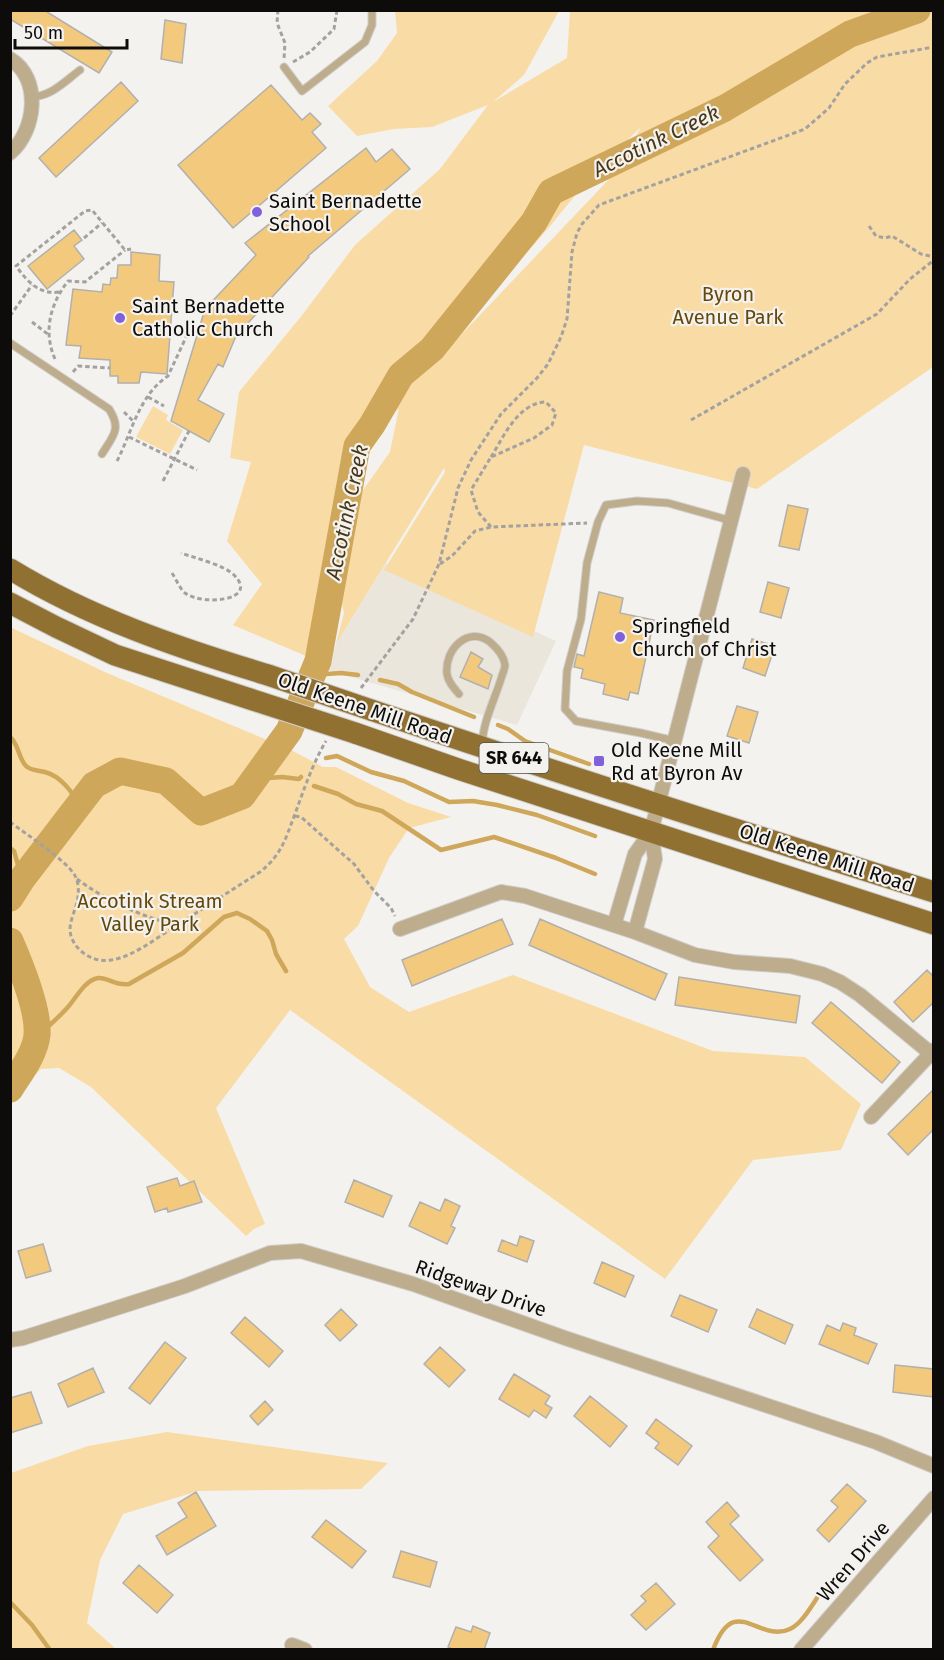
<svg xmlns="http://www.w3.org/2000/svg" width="944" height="1660" font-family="'Fira Sans',sans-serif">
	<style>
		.built { fill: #ebe6dc }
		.green { fill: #f9dba5; fill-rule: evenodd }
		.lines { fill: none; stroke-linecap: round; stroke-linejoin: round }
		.stream { stroke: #cfa75a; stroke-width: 4.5 }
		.river { stroke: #cfa75a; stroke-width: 27 }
		.building { fill: #f3ca7d; stroke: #b1b0ad; stroke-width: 1.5 }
		.lane-casing { stroke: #cfcdcb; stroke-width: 9 }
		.street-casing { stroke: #cfcdcb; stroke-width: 16 }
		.primary-casing { stroke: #cfcdcb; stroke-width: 23 }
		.path { stroke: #a4a2a0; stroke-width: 3; stroke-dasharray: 4.5 3; stroke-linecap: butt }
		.lane { stroke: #bead8d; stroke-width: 7 }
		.street { stroke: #bead8d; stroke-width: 14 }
		.primary { stroke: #917132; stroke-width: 21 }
		.primary-bridge-casing { stroke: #cfcdcb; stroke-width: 23; stroke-linecap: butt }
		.primary-bridge { stroke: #917132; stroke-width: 21 }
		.poi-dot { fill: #8160db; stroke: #f4f2ef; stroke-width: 2 }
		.labels { text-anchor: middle; stroke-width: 4.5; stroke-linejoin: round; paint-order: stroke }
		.shield { fill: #f4f2ef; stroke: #52514f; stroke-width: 1.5 }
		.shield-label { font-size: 18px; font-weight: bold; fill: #0d0c0b }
		.poi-label { font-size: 20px; fill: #0d0c0b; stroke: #f4f2ef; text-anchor: start }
		.park-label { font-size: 20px; fill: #64490a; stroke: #f4f2ef }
		.street-label { font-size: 20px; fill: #0d0c0b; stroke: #f4f2ef }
		.water-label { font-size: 21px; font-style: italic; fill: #493817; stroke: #f4f2ef }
	</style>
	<rect width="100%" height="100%" fill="#f4f2ef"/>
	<path class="built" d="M386 563 556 641 517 725 327 670 336 644Z"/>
	<path class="green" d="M395 11H559L524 75 493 102 567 58 570 11H933V367L757 489 584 445 533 637 384 570 445 472 444 468 336 644 344 613 337 578 318 661 233 625 262 584 227 541 251 462 230 458 239 392 303 314 355 245 440 169 488 105 432 127 394 129 357 136 328 106 377 61 397 33ZM641 127 614 174 440 357 454 335 551 225 595 171ZM399 408 390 452 337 527 357 446Z
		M153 406 168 415 166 420 183 430 170 454 136 437Z
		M10 627 107 673 289 749 323 767H336L408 803 451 817 409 828 389 858 358 926 344 939 370 987 409 1012 513 975 713 1051 805 1057 861 1104 841 1150 753 1160 665 1279 290 1010 216 1108 265 1224 254 1229 246 1236 91 1087 59 1068 41 1069 11 1100Z
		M167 1432 388 1463 361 1489 198 1491 123 1514 100 1560 87 1623 116 1649H11V1473L88 1446Z"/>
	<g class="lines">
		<path class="stream" d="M312 675 341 673 358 675
			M380 680 398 684 412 692 474 717
			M498 725 508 729 525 741 589 764
			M10 737C19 744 18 758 26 766 31 771 38 770 45 772 60 776 72 791 79 805
			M326 758 337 756 371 772 404 781 449 802 473 801 497 805 537 815 595 836
			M254 779 282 777 299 779 301 777
			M314 786 338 794 356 804 382 811 441 850 494 837 556 858 595 874
			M10 848 14 851 22 879
			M37 1036C48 1027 59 1017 68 1007 76 998 85 980 98 978 108 977 115 986 129 984L183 953 224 917 237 913 250 919 267 931 272 940 276 954 286 971
			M10 1602 32 1625 50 1650
			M713 1650C735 1591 758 1644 790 1629 803 1623 813 1603 821 1592"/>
		<path class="river" d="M10 898 22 879 94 785 120 771 166 781 201 812 242 796 289 731 318 661 357 446 372 425 401 375 432 349 534 222 551 192 725 108 850 34 917 10
			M10 941C20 964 39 1011 37 1035 35 1054 20 1073 10 1089"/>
	</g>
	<path class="building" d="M10 10H44L112 52 99 73 10 19Z
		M165 20 186 24 182 63 161 59Z
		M121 82 138 101 56 177 39 158Z
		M271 85 302 120 310 113 321 124 312 132 326 148 233 228 178 165Z
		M366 148 376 162 392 149 410 169 308 256 309 257 236 336 223 367 218 364 198 400 224 414 209 442 171 421 205 309 256 255 245 243Z
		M74 230 82 240 74 246 84 259 47 289 28 266Z
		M131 252 160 255 159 281 174 282 167 374 141 372 139 383H118V376H110V360L79 358 81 346 66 345 73 289 102 292 103 284 110 285 111 278H117L118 265H131Z
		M788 505 808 509 799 550 779 546Z
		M768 582 789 588 781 618 760 612Z
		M599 592 623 598 620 613 654 620 638 694 630 692 628 700 603 694 605 684 581 678 583 669 574 667 577 654 584 656Z
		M752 639 775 646 765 676 743 668Z
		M471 652 483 659 478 667 492 675 488 689 460 677Z
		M737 706 758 712 749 743 727 736Z
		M502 919 513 944 412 986 402 960Z
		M540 919 667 974 655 1000 529 945Z
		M927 970 933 976V1003L913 1022 894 1002Z
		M679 977 800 996 796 1023 675 1005Z
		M831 1002 900 1062 882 1083 812 1023Z
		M933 1090V1130L908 1155 888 1134Z
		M177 1178 180 1186 194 1181 202 1202 168 1212 167 1208 155 1212 147 1187Z
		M354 1180 392 1196 383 1217 345 1202Z
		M445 1199 460 1206 451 1226 455 1228 447 1244 409 1226 420 1202 440 1211Z
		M520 1236 534 1241 527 1262 498 1251 502 1240 517 1246Z
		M43 1244 51 1271 26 1278 18 1251Z
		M602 1262 634 1276 625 1297 594 1283Z
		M680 1295 717 1310 708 1332 671 1316Z
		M341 1309 357 1325 340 1341 325 1325Z
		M757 1309 793 1325 785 1344 749 1327Z
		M245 1317 283 1351 269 1367 231 1333Z
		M843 1323 856 1328 854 1335 877 1344 868 1364 819 1344 827 1325 840 1331Z
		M165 1342 186 1358 150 1404 129 1388Z
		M440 1347 465 1370 449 1387 424 1364Z
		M895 1365 933 1369V1397L893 1392Z
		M93 1368 104 1392 68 1407 58 1384Z
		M514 1374 550 1396 545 1404 552 1408 546 1418 534 1410 529 1417 499 1399Z
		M31 1392 42 1423 10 1433V1398Z
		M590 1396 627 1426 610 1447 574 1416Z
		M265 1401 273 1410 258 1425 250 1416Z
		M656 1419 692 1446 678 1465 655 1448 659 1443 646 1433Z
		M847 1484 866 1501 829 1542 817 1530 838 1507 831 1501Z
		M196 1492 216 1526 167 1555 156 1536 187 1517 178 1503Z
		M727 1502 739 1516 730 1524 763 1560 740 1581 708 1547 719 1536 706 1522Z
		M326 1520 366 1551 352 1568 312 1537Z
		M401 1551 437 1562 430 1587 393 1577Z
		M139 1565 173 1595 157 1613 123 1583Z
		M656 1583 675 1604 646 1630 631 1615 646 1601 641 1596Z
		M473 1626 490 1633 484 1650H454L448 1647 456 1627 471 1632Z"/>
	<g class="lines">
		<g class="lane-casing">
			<path id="lane" d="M284 67 302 91 365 42 372 25V10
				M31 97C52 96 64 82 80 70
				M10 343 109 409C122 429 113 436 102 454
				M459 694C454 688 448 682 447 674 444 650 468 625 490 642 497 648 504 656 505 665 505 669 502 675 501 679 494 701 483 722 482 745
				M675 741 641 733 576 721 565 709 567 671 581 619 587 563 598 522 606 505 637 501 668 503 732 521"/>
		</g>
		<g class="street-casing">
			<path id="street" d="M10 59C42 78 36 131 10 153
				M614 925 635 854 651 832
				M400 929 501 892 525 896 635 932 695 955 734 962 790 966 822 974 840 982 860 995 934 1056
				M635 932 655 859 651 832 743 474
				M871 1117 934 1050
				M10 1340 23 1338 185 1286 270 1253 301 1251 413 1284 565 1338 876 1442 934 1466
				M292 1645 305 1650
				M801 1650 934 1498"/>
		</g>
		<g class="primary-casing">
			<path id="primary" d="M10 569C90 618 179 648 268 675
				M10 603 56 627 115 655 250 699
				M371 710C558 773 746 833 934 892
				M355 733 458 769 934 924"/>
		</g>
		<path class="path" d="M278 10 277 23 285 43 284 59
			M293 62 310 52 334 29 337 10
			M869 226 876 236 885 238 892 236 921 254 934 257
			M84 238 102 223
			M59 292C39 295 27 281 16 266L85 211 92 210 125 250 131 249
			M10 316 32 285
			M32 322 49 335
			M55 359C43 332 50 304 68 281L85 282 125 250
			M73 372 78 366 110 368
			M148 397 164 406
			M124 412 133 421
			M691 420 877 314 910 279 934 260
			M129 437 197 470
			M117 461C132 432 139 395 168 376L194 320
			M163 481 189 431
			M491 527 478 512 471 490 491 457 534 438 552 425 556 413 546 402C518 403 504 436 491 457
			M440 564 452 556 475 531 491 527 587 523
			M172 573C176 579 180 589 185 593 202 606 260 601 234 575 224 565 195 558 181 553
			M361 688 413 619 439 564 458 488 471 460 501 414 537 378 548 364 561 337 567 319 572 252 577 233 582 224 599 205 805 129 829 108 845 84 867 63 877 57 934 47
			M295 816 301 817 354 864 374 891 391 908 395 916
			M10 822C26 834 64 859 74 874 78 880 79 889 78 896 77 910 67 922 71 936 76 952 94 963 111 960 132 957 154 940 171 929 201 910 230 891 260 872 282 854 285 840 295 814 304 789 313 763 326 741
			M77 879C102 898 146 920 177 924"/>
		<use href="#lane" class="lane"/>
		<use href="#street" class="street"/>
		<use href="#primary" class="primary"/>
		<g class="primary-bridge-casing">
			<path id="primary-bridge" d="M268 675 371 710
				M250 699 355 733"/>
		</g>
		<use href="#primary-bridge" class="primary-bridge"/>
	</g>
	<g class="poi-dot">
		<circle cx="257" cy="212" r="6"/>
		<circle cx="120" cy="318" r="6"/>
		<circle cx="620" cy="637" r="6"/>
		<rect x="593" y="755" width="12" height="12" rx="3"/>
	</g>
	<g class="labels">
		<rect class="shield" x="479.5" y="743" width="69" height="30" rx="4.5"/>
		<g class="shield-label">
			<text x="514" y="764">SR 644</text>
		</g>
		<g class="poi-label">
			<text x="269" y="208">Saint Bernadette<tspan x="269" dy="23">School</tspan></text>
			<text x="132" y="313">Saint Bernadette<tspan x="132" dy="23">Catholic Church</tspan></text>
			<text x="632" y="633">Springfield<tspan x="632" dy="23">Church of Christ</tspan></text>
			<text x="611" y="757">Old Keene Mill<tspan x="611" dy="23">Rd at Byron Av</tspan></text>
		</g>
		<g class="park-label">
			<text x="728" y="301">Byron<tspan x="728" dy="23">Avenue Park</tspan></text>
			<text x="150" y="908">Accotink Stream<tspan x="150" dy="23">Valley Park</tspan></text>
		</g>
		<g class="street-label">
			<text transform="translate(365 708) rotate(19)" y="7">Old Keene Mill Road</text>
			<text transform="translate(827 858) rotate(18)" y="7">Old Keene Mill Road</text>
			<text transform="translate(481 1288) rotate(19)" y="7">Ridgeway Drive</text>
			<text transform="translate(853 1561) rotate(-49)" y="7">Wren Drive</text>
		</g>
		<g class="water-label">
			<text transform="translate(656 141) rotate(-26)" y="7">Accotink Creek</text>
			<text transform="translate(347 512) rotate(-78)" y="7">Accotink Creek</text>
		</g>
	</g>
	<rect width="944" height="1660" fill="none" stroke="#0d0c0b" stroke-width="24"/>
	<path d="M15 39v9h112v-9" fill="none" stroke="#0d0c0b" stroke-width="3"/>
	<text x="24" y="39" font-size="18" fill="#0d0c0b" stroke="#f4f2ef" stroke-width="4.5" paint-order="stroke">50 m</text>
</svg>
